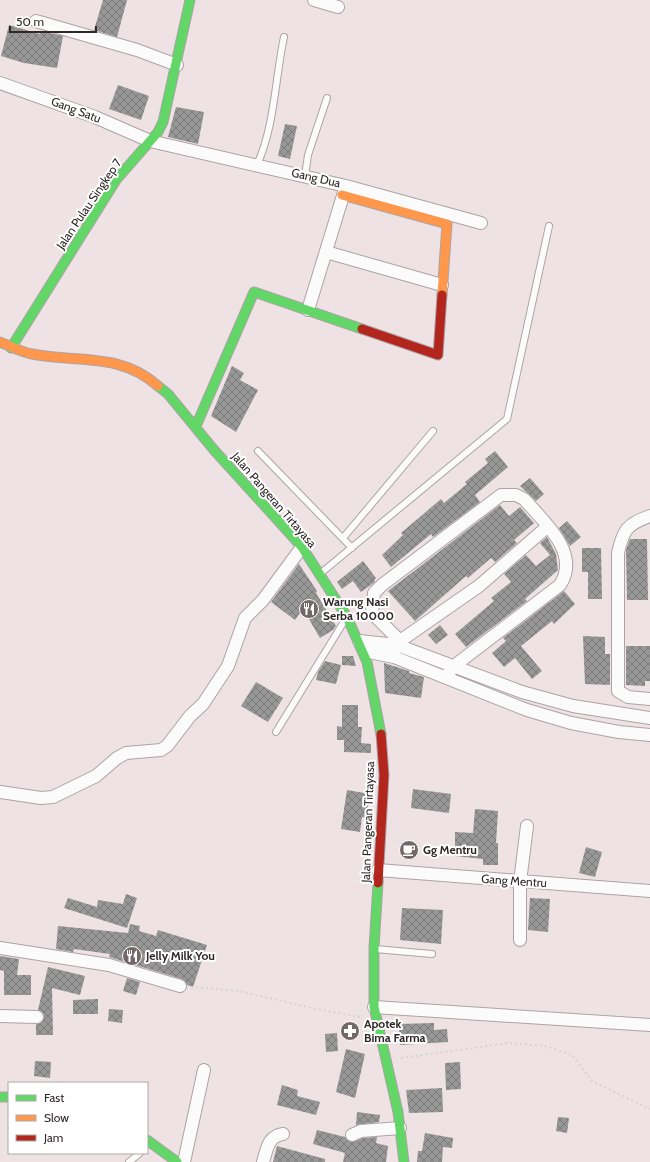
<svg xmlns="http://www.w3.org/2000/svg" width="650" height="1162" font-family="Cabin,sans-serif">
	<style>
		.building { fill: url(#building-cross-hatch) }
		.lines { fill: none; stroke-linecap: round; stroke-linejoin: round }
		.lane-casing { stroke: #aca3a5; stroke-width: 8 }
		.street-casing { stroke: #aca3a5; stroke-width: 14 }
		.fast-casing { stroke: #aca3a5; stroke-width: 11 }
		.slow-casing { stroke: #aca3a5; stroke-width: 11 }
		.jam-casing { stroke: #aca3a5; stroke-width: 11 }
		.path { stroke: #d5d2d2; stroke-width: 2; stroke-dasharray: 2 3; stroke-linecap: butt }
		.lane { stroke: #fcfbfb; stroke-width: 6 }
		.street { stroke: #fcfbfb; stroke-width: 12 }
		.fast { stroke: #63d668; stroke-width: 9 }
		.slow { stroke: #ff974d; stroke-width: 9 }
		.jam { stroke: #b3261e; stroke-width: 9 }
		.labels { text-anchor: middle; stroke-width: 4; stroke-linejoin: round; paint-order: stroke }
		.street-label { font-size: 12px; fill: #2f2728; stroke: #fff }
		.poi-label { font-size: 12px; font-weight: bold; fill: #2f2728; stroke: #fff; text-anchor: start }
	</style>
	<defs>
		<pattern id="building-cross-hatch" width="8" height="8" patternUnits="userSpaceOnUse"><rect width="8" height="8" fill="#989797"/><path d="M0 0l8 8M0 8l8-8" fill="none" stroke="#7c7b7b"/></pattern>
	</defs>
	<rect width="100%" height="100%" fill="#eee2e4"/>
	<path class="building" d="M103 0H127L117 37 94 30Z
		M9 25 40 34 41 31 63 36 57 68 24 63 1 56Z
		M118 85 149 96 141 120 109 109Z
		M176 107 204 112 198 144 168 137Z
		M285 124 297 126 290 159 278 156Z
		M232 366 244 373 240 380 258 390 236 432 211 416Z
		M495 451 508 467 475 495 480 502 433 537 431 534 391 567 382 555 403 535 401 533 441 499 444 503 467 484 465 482 488 463 485 459Z
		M530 478 544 494 536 501 520 486Z
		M500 505 509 516 520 507 534 523 514 540 517 543 495 562 491 558 468 578 466 576 415 621 388 591Z
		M567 521 581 537 570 546 559 528Z
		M547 537 556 554 558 570 525 599 527 601 466 647 455 634 494 601 491 598 511 582 504 574 526 555 536 566 550 555 540 543Z
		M630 539H647L648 600H627L626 550Z
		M582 548H601L602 599H588V572H582Z
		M363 561 376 578 374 581 375 582 361 592 353 581 342 589 337 582Z
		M299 564 317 591 316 593 336 626 333 630 320 638 303 609 295 620 271 602Z
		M564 591 575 604 554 624 552 621 521 646 542 671 532 679 515 658 504 667 492 653 506 641 503 638Z
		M440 625 448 635 436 644 428 635Z
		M583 636 605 637V654H610V685L585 684Z
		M626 646H650V681H645V686L626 685Z
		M342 656H353L356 666 342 665Z
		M325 661 341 665 336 684 316 680 318 672Z
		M384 663 409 671V673L424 677 421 698 385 693Z
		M256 682 283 698 268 722 241 706Z
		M342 705H358V727H362L361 743 371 744V753L344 752V740H337V726L342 727Z
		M413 789 451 794 449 813 411 808Z
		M347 790 370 794 366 818 362 817 360 832 341 829Z
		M475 809 498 811 496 843H498V865H483V859L455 856V832L473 833Z
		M586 847 602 852 595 877 579 873Z
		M126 894 137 898 127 928 64 908 68 898 97 907 98 900 123 904Z
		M530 898 550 899 548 932 528 930Z
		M402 908 443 910 441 944 400 940Z
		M130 924 140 926 139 931 156 936 158 930 207 945 193 987 187 985 182 979 109 957 110 954 74 949 73 952 56 949 58 926 128 933Z
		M0 956 19 959 17 975H31V995H4V971L0 970Z
		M48 967 85 976 80 995 52 988 53 1035H36V1024L41 1023 44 1018 43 1013 38 1010Z
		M127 978 140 982 136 995 123 991Z
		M98 999V1014H73V1000Z
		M109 1009 123 1010 122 1023 108 1021Z
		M434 1023V1030L447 1029 448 1042 400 1045 399 1024Z
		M337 1033 338 1051 326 1052 325 1034Z
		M346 1049 365 1054 355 1098 336 1092Z
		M35 1061 51 1062 50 1078 34 1076Z
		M460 1062 461 1089 446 1090 445 1063Z
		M282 1085 298 1090 297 1096 320 1102 316 1115 277 1105Z
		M442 1088 443 1112 409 1113 406 1090Z
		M357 1112 380 1115 379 1122 356 1125Z
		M558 1117 569 1118 567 1133 556 1131Z
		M317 1130 345 1137 351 1142 363 1138 377 1137 376 1143 388 1146 386 1162H343L345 1153 313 1144Z
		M425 1133 453 1138 452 1148 443 1147 442 1162H417L418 1151H422Z
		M277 1146 325 1159V1162H273Z"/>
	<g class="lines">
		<g class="lane-casing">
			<path id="lane" d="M257 165C275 125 275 79 284 37
				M305 176 308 155 327 98
				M258 451 352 548
				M343 538 433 431
				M321 573 507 419 549 226
				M276 732 345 620
				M375 949 432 954
				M129 1162 140 1153"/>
		</g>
		<g class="street-casing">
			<path id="street" d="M314 0 338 7
				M36 21 137 50 177 65
				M0 83 95 117 150 141 346 186 481 223
				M326 252 442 285
				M308 310 345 189
				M650 516C627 524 623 530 618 553V691L628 697 650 699
				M359 641 397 645 522 692 573 706 650 718
				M400 641 372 613 374 593 382 585 501 495H516L524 499C544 522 581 553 560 585L454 666 446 677
				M396 648 400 641 479 586 547 527
				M364 651 394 657 527 710 571 723 619 732 650 735
				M0 792 41 798 53 797 96 776 117 758 126 753 161 750 167 746 190 716 203 704 228 666 245 618 263 600 302 547
				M378 870 650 891
				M520 940V882L527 826
				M0 948 109 965 180 986
				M374 1007 650 1025
				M0 1016 37 1017
				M352 1135 361 1131 400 1128
				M184 1162 204 1070
				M263 1162C267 1149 268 1136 283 1134"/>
		</g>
		<g class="fast-casing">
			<path id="fast" d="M11 348 116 180 158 132 163 122 190 0
				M158 386 168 394 214 450 302 547 347 617 367 662 381 734
				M196 426 254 292 362 329
				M378 883 374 948V1007L398 1112 404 1162
				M0 1097H9
				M147 1140 177 1162"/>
		</g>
		<g class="slow-casing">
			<path id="slow" d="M342 195 447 224 442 295
				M0 342C10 346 21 352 32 354 77 363 120 352 158 386"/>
		</g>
		<g class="jam-casing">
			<path id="jam" d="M362 329 438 355 442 295
				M378 883 384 775 381 734"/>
		</g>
		<path class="path" d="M191 987 239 991 321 1010 361 1017
			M401 1058 509 1043 545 1046 572 1055 592 1081 650 1109"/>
		<use href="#lane" class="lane"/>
		<use href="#street" class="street"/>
		<use href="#fast" class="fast"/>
		<use href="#slow" class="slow"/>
		<use href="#jam" class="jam"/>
	</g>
	<defs>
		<g id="restaurant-disc" transform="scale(1)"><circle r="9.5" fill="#72686a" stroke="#fff"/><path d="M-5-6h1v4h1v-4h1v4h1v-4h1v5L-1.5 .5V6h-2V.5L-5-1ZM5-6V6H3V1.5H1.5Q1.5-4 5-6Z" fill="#fff"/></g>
		<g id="cafe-disc" transform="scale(1)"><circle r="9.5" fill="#72686a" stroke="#fff"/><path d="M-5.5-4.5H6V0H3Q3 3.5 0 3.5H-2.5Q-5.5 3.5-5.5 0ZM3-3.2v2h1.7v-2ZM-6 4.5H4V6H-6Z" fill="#fff"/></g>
		<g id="pharmacy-disc" transform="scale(1)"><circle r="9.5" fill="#72686a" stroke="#fff"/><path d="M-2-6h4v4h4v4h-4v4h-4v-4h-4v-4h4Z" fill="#fff"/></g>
	</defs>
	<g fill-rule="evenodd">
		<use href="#restaurant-disc" x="309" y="609"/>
		<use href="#cafe-disc" x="409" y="850"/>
		<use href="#restaurant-disc" x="132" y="956"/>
		<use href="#pharmacy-disc" x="350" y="1031"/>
	</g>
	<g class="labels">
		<g class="street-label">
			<text transform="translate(76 110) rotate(21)" y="4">Gang Satu</text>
			<text transform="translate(316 178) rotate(13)" y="4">Gang Dua</text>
			<text transform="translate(89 204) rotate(-56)" y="4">Jalan Pulau Singkep 7</text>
			<text transform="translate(274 500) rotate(49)" y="4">Jalan Pangeran Tirtayasa</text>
			<text transform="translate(368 822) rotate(-88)" y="4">Jalan Pangeran Tirtayasa</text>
			<text transform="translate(514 881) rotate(4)" y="4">Gang Mentru</text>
		</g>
		<g class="poi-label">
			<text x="323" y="606">Warung Nasi<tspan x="323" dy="14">Serba 10000</tspan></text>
			<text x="423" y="854">Gg Mentru</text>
			<text x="146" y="960">Jelly Milk You</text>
			<text x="364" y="1028">Apotek<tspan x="364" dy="14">Bima Farma</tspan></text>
		</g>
	</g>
	<rect x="8" y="1082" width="140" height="72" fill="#ffffff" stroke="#aca9a9"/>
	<rect x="16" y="1095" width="20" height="6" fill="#63d668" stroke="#aca9a9"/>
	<text x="44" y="1102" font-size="12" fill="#2f2728">Fast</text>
	<rect x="16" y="1115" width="20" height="6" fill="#ff974d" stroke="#aca9a9"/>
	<text x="44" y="1122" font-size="12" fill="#2f2728">Slow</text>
	<rect x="16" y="1135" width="20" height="6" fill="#b3261e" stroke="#aca9a9"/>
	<text x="44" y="1142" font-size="12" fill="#2f2728">Jam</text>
	<path d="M10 26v6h86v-6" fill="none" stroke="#2f2728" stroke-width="2"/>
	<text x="16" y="26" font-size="12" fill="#2f2728" stroke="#ffffff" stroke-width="3" paint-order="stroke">50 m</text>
</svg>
